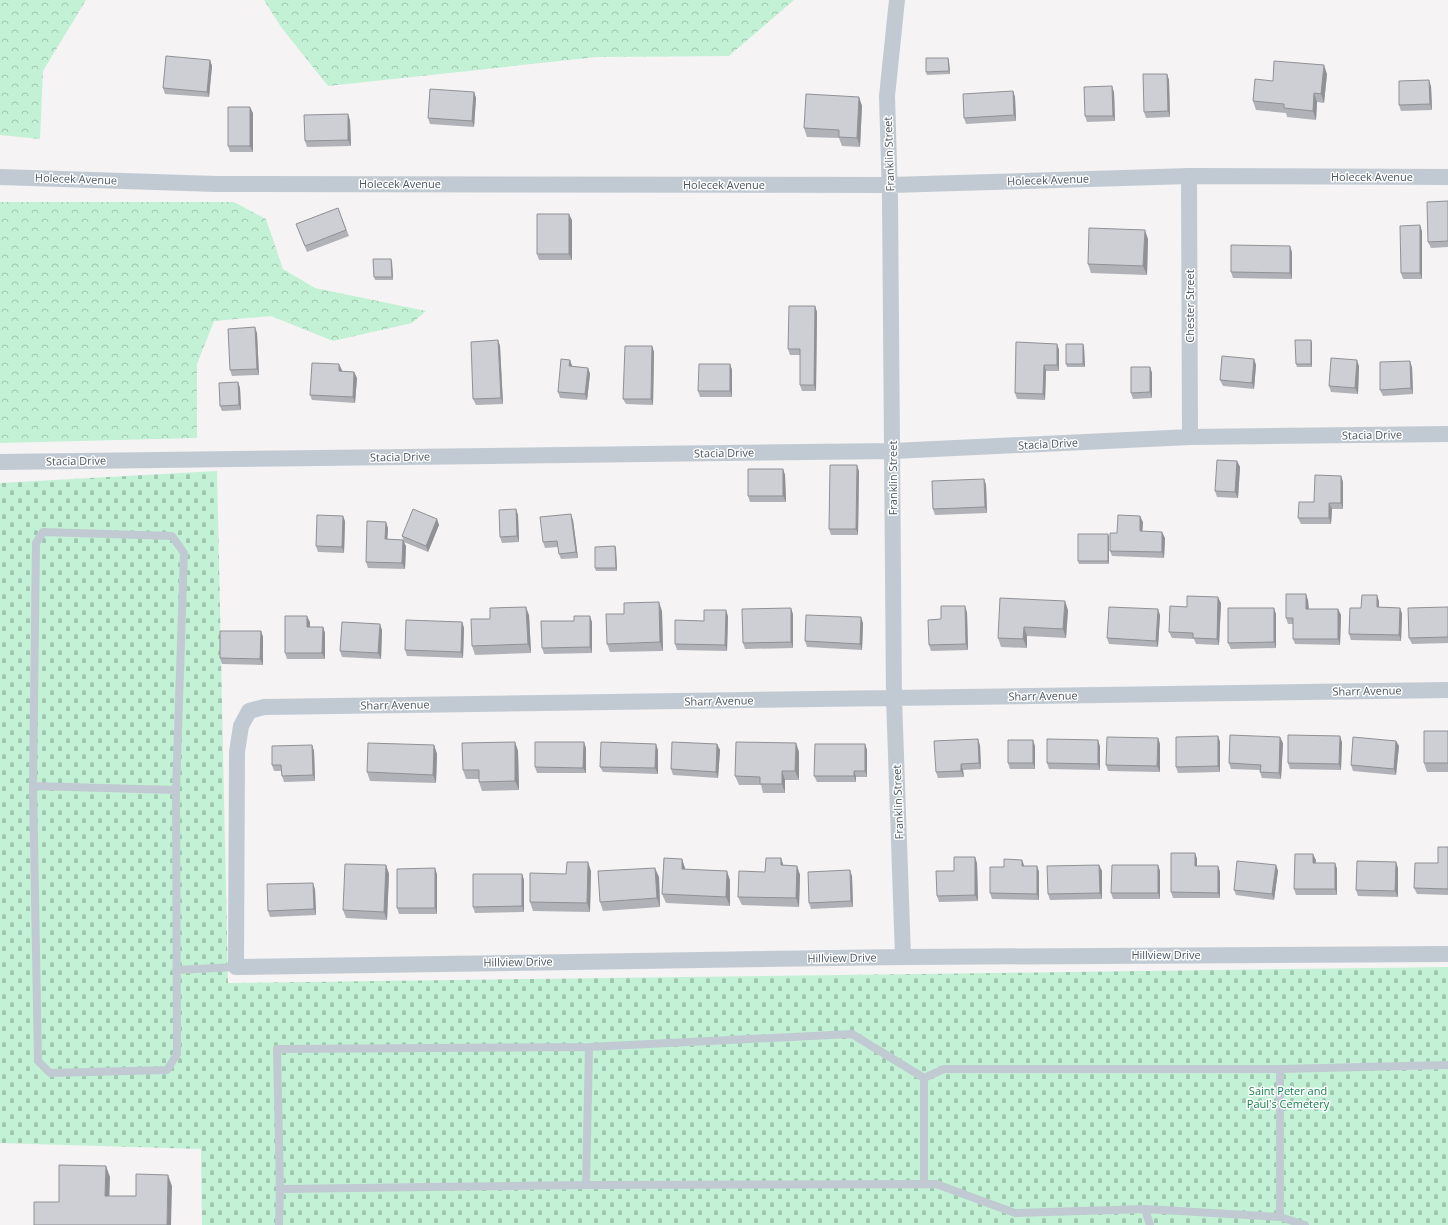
<svg xmlns="http://www.w3.org/2000/svg" width="1448" height="1225" font-family="'Open Sans',sans-serif">
	<style>
		.forest { fill: url(#forest-crowns) }
		.cemetery { fill: url(#cemetery-stones) }
		.lines { fill: none; stroke-linecap: round; stroke-linejoin: round }
		.lane { stroke: #c1cad2; stroke-width: 8 }
		.street { stroke: #c1cad2; stroke-width: 16 }
		.wall { fill: #b0b2b7 }
		.shaded-wall { fill: #909195 }
		.building { fill: #cdcfd5; stroke: #909195 }
		.labels { text-anchor: middle; stroke-width: 3; stroke-linejoin: round; paint-order: stroke }
		.street-label { font-size: 11px; fill: #4a5661; stroke: #fff }
		.park-label { font-size: 11px; fill: #17864f; stroke: #fff }
	</style>
	<defs>
		<pattern id="forest-crowns" width="20" height="18" patternUnits="userSpaceOnUse"><rect width="20" height="18" fill="#c3f1d5"/><path d="M2 6a3 3 0 1 1 6 0M12 15a3 3 0 1 1 6 0" fill="none" stroke="#a0c6b0"/></pattern>
		<pattern id="cemetery-stones" width="16" height="16" patternUnits="userSpaceOnUse"><rect width="16" height="16" fill="#c3f1d5"/><path d="M2 7V4a2 2 0 0 1 4 0v3zM10 15v-3a2 2 0 0 1 4 0v3z" fill="#a0c6b0"/></pattern>
	</defs>
	<rect width="100%" height="100%" fill="#f5f3f3"/>
	<path class="forest" d="M0 0H86L43 71 40 139 0 135Z
		M264 0H794L729 56 597 57 328 86 281 27Z
		M0 202H234L266 219 283 269 315 288 426 311 412 323 333 341 271 316 214 321 197 364V438L0 443Z"/>
	<path class="cemetery" d="M217 471 228 983 1448 967V1225H202L201 1149 0 1143V483Z"/>
	<g class="lines">
		<path class="lane" d="M43 532 172 536 184 553 176 790 177 1054 167 1070 50 1073 38 1061 33 786 36 543Z
			M33 786 176 790
			M176 970 236 967
			M1280 1069V1217
			M924 1078V1184
			M586 1185 589 1047
			M1145 1209 1150 1225
			M279 1225 280 1189
			M1305 1225 1280 1217 1145 1209 1015 1213 936 1184 586 1185 280 1189 277 1049 589 1047 852 1034 924 1078 944 1069H1280L1448 1065"/>
		<path class="street" d="M897 0 887 96 890 199 894 698 903 957
			M1189 176 1190 437
			M0 177 216 184 890 185 1189 176 1448 177
			M0 462 893 451 1190 437 1448 434
			M1448 690 264 707 249 711 241 726 237 752 236 967 903 957 1448 954"/>
	</g>
	<path class="wall" d="M948 58 949 61 950 74 927 75 926 72Z
		M210 60 212 66 209 97 165 94 163 88Z
		M1167 74 1169 80 1170 117 1146 118 1144 112Z
		M1327 74 1324 103 1317 102 1316 120 1287 117 1286 113 1256 110 1253 101 1273 81Z
		M1431 86 1432 110 1401 111 1399 105Z
		M1013 91 1015 97 1016 121 966 124 964 118Z
		M474 92 476 98 474 127 430 124 428 118Z
		M1114 92 1115 121 1087 122 1085 116Z
		M859 97 862 106 860 147 842 146 839 138 807 137 804 128Z
		M253 113V152H230L228 146Z
		M350 120 351 146 307 147 305 141Z
		M1448 201V247L1431 248 1428 242Z
		M338 208 349 236 307 252 296 224Z
		M572 220V260H539L537 254Z
		M1422 231V279H1403L1401 273Z
		M1148 239 1147 275 1091 273 1088 264Z
		M1292 252V279L1233 278 1231 272Z
		M391 259 392 262 393 280H375L374 277Z
		M815 306 817 312 816 391H802L800 385V355H790L788 349Z
		M257 333 259 375 232 376 230 370Z
		M498 340 500 346 503 404 476 405 473 399Z
		M1312 343V367H1297L1296 364Z
		M1057 344 1059 350V371H1046L1045 400 1017 399 1015 393Z
		M1083 344 1084 347 1085 367H1067L1066 364Z
		M652 346 654 352 653 405 626 404 623 399Z
		M1254 359 1256 365 1254 389 1223 386 1220 380Z
		M570 360 572 366 588 368 590 374 587 400 560 398 558 392Z
		M730 364 732 370V397H700L698 391Z
		M1359 366 1358 394 1331 392 1329 386Z
		M1150 367 1152 373V398L1133 399 1131 393Z
		M1412 367 1413 394 1383 396 1380 390Z
		M342 370 341 371 354 372 357 378 355 403 312 400 310 395Z
		M238 382 240 388 241 410 222 411 220 406Z
		M1237 461 1240 467 1238 498 1217 497 1215 491Z
		M783 469 785 475 786 502H750L748 496Z
		M859 471 858 535H831L829 529Z
		M1341 476 1343 482V509H1332L1331 524H1301L1298 518Z
		M984 479 986 485 987 513 935 515 933 509Z
		M516 509 518 515 519 542 502 543 500 537Z
		M437 519 439 525 428 552 404 542 402 536Z
		M573 520 578 558 561 559 559 554 558 547 545 548 543 542Z
		M345 521 344 553 318 552 316 546Z
		M1143 522 1142 531 1165 538 1164 558 1112 556 1110 551 1117 533Z
		M388 528 387 539 403 540 406 546 405 569 368 568 366 562Z
		M1109 537V564H1079L1078 561Z
		M615 546 616 549 617 571H596L595 568Z
		M1308 600 1309 609H1338L1341 615 1340 645 1295 644 1293 639V624H1288L1286 618Z
		M1379 601V607L1400 608 1402 614 1401 641 1351 640 1349 634 1361 608Z
		M1221 603 1219 645 1196 644 1194 639 1172 638 1169 632 1187 607Z
		M1448 607V643L1412 644 1409 638Z
		M1068 610 1066 638 1027 636V648L1001 647 998 638Z
		M662 611 663 651 610 652 607 644 624 614Z
		M967 612 968 650 931 651 929 645 941 619Z
		M793 614V648L745 649 743 643Z
		M1276 614V648L1231 649 1228 643Z
		M529 615 531 653 475 655 472 646 490 619Z
		M1160 615 1158 647 1109 644 1107 638Z
		M728 616 727 651 677 650 675 644 704 621Z
		M574 621 592 622V653L544 654 542 648Z
		M310 622V627H323L325 633V659H287L285 653Z
		M462 622 464 628 463 658 407 656 405 650Z
		M863 623 862 650 807 647 805 641Z
		M382 630 381 659 342 657 340 651Z
		M261 631 263 637V665L222 664 220 658Z
		M1448 731V772H1427L1424 763Z
		M1218 736 1220 742V772L1178 773 1176 767Z
		M1158 738 1160 744V772L1108 771 1106 765Z
		M1396 741 1399 746 1396 775 1353 771 1351 765Z
		M515 742 518 751 519 790 482 791 479 782V779H466L463 770Z
		M1342 742 1341 770 1290 769 1288 763Z
		M796 743 799 752V780H785V793H763L761 785H739L735 776Z
		M1283 743 1281 779 1262 778 1260 772V770L1231 769 1229 763Z
		M717 744 720 750 718 778 673 775 671 769Z
		M865 744 867 750V777H856V782H817L814 776Z
		M312 745 314 751 315 781 284 782 282 776 281 771H274L272 765Z
		M434 745 437 754 436 783 370 781 367 772Z
		M980 745 981 769 963 770 964 777 938 778 936 772Z
		M1035 746V769H1010L1008 763Z
		M1100 746V770L1049 769 1047 763Z
		M586 748V773H537L535 767Z
		M658 750V774L603 772 600 767Z
		M1448 847V895L1417 894 1414 888 1438 863Z
		M1195 853 1197 859V866H1218L1220 872V898H1173L1171 892Z
		M781 858 783 865 797 866 800 875 799 907 742 905 738 897Z
		M682 859 685 869 730 880V906L666 903 662 894Z
		M1316 860 1315 863H1335L1337 869V895H1296L1294 889Z
		M977 863 978 901 939 902 937 896Z
		M386 865 389 874 387 920 346 918 343 910Z
		M1099 865 1102 871V899L1050 900 1048 894Z
		M1158 865 1160 871V899H1113L1111 893Z
		M1276 865 1278 871 1274 900 1236 895 1234 890Z
		M1024 866H1037L1039 872V900L992 899 990 893 1004 867Z
		M1398 868V897L1358 896 1356 890Z
		M591 871 590 912 533 911 530 902 566 874Z
		M437 874V914H399L397 908Z
		M522 874 524 880V912L475 913 473 907Z
		M852 876 853 907 811 909 809 903Z
		M659 877 660 907 603 911 600 902Z
		M315 889 316 915 270 917 268 911Z"/>
	<path class="shaded-wall" d="M948 58 949 61 950 74 949 71Z
		M210 60 212 66 209 97 207 92Z
		M1324 65 1327 74 1324 103 1321 94Z
		M1167 74 1169 80 1170 117 1168 111Z
		M1429 80 1431 86 1432 110 1430 104Z
		M1112 86 1114 92 1115 121 1113 116Z
		M1013 91 1015 97 1016 121 1014 115Z
		M474 92 476 98 474 127 472 121Z
		M1314 93 1317 102 1316 120 1313 111Z
		M859 97 862 106 860 147 857 138Z
		M250 107 253 113V152L250 146Z
		M348 114 350 120 351 146 348 140Z
		M569 214 572 220V260L569 254Z
		M1420 225 1422 231V279L1420 273Z
		M1145 230 1148 239 1147 275 1143 266Z
		M1290 246 1292 252V279L1290 273Z
		M391 259 392 262 393 280 392 277Z
		M815 306 817 312 816 391 814 385Z
		M255 327 257 333 259 375 257 369Z
		M498 340 500 346 503 404 501 398Z
		M1311 340 1312 343V367L1311 364Z
		M1057 344 1059 350V371L1057 365Z
		M1083 344 1084 347 1085 367 1083 364Z
		M652 346 654 352 653 405 651 399Z
		M1254 359 1256 365 1254 389 1252 383Z
		M570 360 572 366H569Z
		M1357 360 1359 366 1358 394 1355 388Z
		M1410 361 1412 367 1413 394 1411 388Z
		M339 364 342 370 341 377 339 371Z
		M730 364 732 370V397L730 391Z
		M1044 365 1046 371 1045 400 1043 394Z
		M1150 367 1152 373V398L1150 392Z
		M588 368 590 374 587 400 585 394Z
		M354 372 357 378 355 403 353 397Z
		M238 382 240 388 241 410 239 405Z
		M1237 461 1240 467 1238 498 1235 492Z
		M857 465 859 471 858 535 856 529Z
		M783 469 785 475 786 502 783 496Z
		M1341 476 1343 482V509L1341 503Z
		M984 479 986 485 987 513 985 507Z
		M1329 503 1332 509 1331 524 1329 518Z
		M516 509 518 515 519 542 517 536Z
		M571 514 573 520 578 558 576 552Z
		M343 516 345 521 344 553 342 547Z
		M1140 516 1143 522 1142 537 1140 531Z
		M437 519 439 525 428 552 426 546Z
		M386 522 388 528 387 545 385 539Z
		M1162 532 1165 538 1164 558 1162 552Z
		M1108 534 1109 537V564L1108 561Z
		M403 540 406 546 405 569 402 563Z
		M615 546 616 549 617 571 616 568Z
		M1306 594 1308 600 1309 615 1306 609Z
		M1377 595 1379 601V613L1377 607Z
		M1218 597 1221 603 1219 645 1217 639Z
		M1065 601 1068 610 1066 638 1063 629Z
		M659 602 662 611 663 651 660 642Z
		M965 606 967 612 968 650 966 644Z
		M526 607 529 615 531 653 528 644Z
		M791 608 793 614V648L791 642Z
		M1274 608 1276 614V648L1274 642Z
		M1400 608 1402 614 1401 641 1399 635Z
		M1158 609 1160 615 1158 647 1156 641Z
		M1338 609 1341 615 1340 645 1338 639Z
		M726 610 728 616 727 651 725 645Z
		M307 616 310 622V633L307 627Z
		M590 616 592 622V653L590 647Z
		M861 617 863 623 862 650 860 644Z
		M462 622 464 628 463 658 461 652Z
		M380 624 382 630 381 659 378 653Z
		M323 627 325 633V659L322 653Z
		M1024 627 1027 636V648L1023 639Z
		M261 631 263 637V665L260 659Z
		M1218 736 1220 742V772L1218 766Z
		M1340 736 1342 742 1341 770 1339 764Z
		M1280 737 1283 743 1281 779 1279 773Z
		M1158 738 1160 744V772L1157 766Z
		M978 739 980 745 981 769 979 763Z
		M1033 740 1035 746V769L1033 763Z
		M1098 740 1100 746V770L1098 764Z
		M1396 741 1399 746 1396 775 1394 769Z
		M515 742 518 751 519 790 515 781Z
		M584 742 586 748V773L583 768Z
		M796 743 799 752V780L795 771Z
		M656 744 658 750V774L655 768Z
		M717 744 720 750 718 778 716 772Z
		M865 744 867 750V777L865 771Z
		M312 745 314 751 315 781 313 775Z
		M434 745 437 754 436 783 433 775Z
		M961 764 963 770 964 777 961 771Z
		M782 771 785 780V793L782 784Z
		M854 771 856 777V782L854 776Z
		M1195 853 1197 859V872L1195 866Z
		M1313 854 1316 860 1315 869 1313 863Z
		M975 857 977 863 978 901 975 895Z
		M781 858 784 867 781 865Z
		M682 859 685 868V878L682 869Z
		M1022 860 1024 865V872L1022 866Z
		M588 862 591 871 590 912 587 903Z
		M1396 862 1398 868V897L1395 891Z
		M1335 863 1337 869V895L1335 889Z
		M386 865 389 874 387 920 384 912Z
		M1099 865 1102 871V899L1100 893Z
		M1158 865 1160 871V899L1158 893Z
		M1276 865 1278 871 1274 900 1272 894Z
		M797 866 800 875 799 907 796 898Z
		M1037 866 1039 872V900L1037 894Z
		M1218 866 1220 872V898L1218 893Z
		M435 868 437 874V914L435 908Z
		M655 868 659 877 660 907 657 898Z
		M850 870 852 876 853 907 851 901Z
		M727 871 730 880V906L726 897Z
		M522 874 524 880V912L522 906Z
		M313 883 315 889 316 915 314 909Z
		M106 1166 110 1177 109 1208 105 1196Z
		M168 1175 172 1186 171 1225H167Z"/>
	<path class="building" d="M166 56 210 60 207 92 163 88Z
		M926 58H948L949 71 926 72Z
		M1274 61 1324 65 1321 94 1314 93 1313 111 1284 108V104L1253 101 1255 79 1273 81Z
		M1143 74H1167L1168 111 1144 112Z
		M1429 80 1430 104 1399 105V81Z
		M1112 86 1113 116H1085L1084 87Z
		M430 89 474 92 472 121 428 118Z
		M1013 91 1014 115 964 118 963 94Z
		M806 94 859 97 857 138 839 137V130L804 128Z
		M228 107H250V146H228Z
		M348 114V140L305 141 304 115Z
		M1448 201V241L1428 242 1427 202Z
		M338 208 346 230 305 246 296 224Z
		M537 214H569V254H537Z
		M1420 225V273H1401L1400 226Z
		M1089 228 1145 230 1143 266 1088 264Z
		M1231 245 1290 246V273L1231 272Z
		M373 259H391L392 277H374Z
		M789 306H815L814 385H800V349H788Z
		M255 327 257 369 230 370 228 329Z
		M498 340 501 398 473 399 471 342Z
		M1295 340H1311V364H1296Z
		M1016 342 1057 344V365H1044L1043 394 1015 393Z
		M1066 344H1083V364H1066Z
		M625 346H652L651 399H623Z
		M1222 356 1254 359 1252 383 1220 380Z
		M1331 358 1357 360 1355 388 1329 386Z
		M561 359 570 360 569 366 588 368 585 394 558 392Z
		M1410 361 1411 388 1380 390V362Z
		M312 363 339 364V371L354 372 353 397 310 395Z
		M699 364H730V391H698Z
		M1131 367H1150V392L1131 393Z
		M238 382 239 405 220 406 219 383Z
		M1217 460 1237 461 1235 492 1215 491Z
		M830 465H857L856 529H829Z
		M748 469H783V496H748Z
		M1315 475 1341 476V503H1329V518H1298L1299 502H1314Z
		M984 479 985 507 933 509 932 481Z
		M413 509 437 519 426 546 402 536Z
		M516 509 517 536 500 537 499 510Z
		M571 514 576 552 559 554 557 541 543 542 540 517Z
		M317 515 343 516 342 547 316 546Z
		M1118 515 1140 516V531L1162 532V552L1110 551V533H1117Z
		M367 521 386 522 385 539 403 540 402 563 366 562Z
		M1078 534H1108V561H1078Z
		M615 546 616 568H595V547Z
		M1286 594H1306V609H1338V639H1293V618H1286Z
		M1362 595H1377V607L1400 608 1399 635 1349 634 1350 608H1361Z
		M1187 596 1218 597 1217 639 1193 638V633L1169 632 1170 606 1187 607Z
		M1000 598 1065 601 1063 629 1024 627 1023 639 998 638Z
		M659 602 660 642 607 644 606 614H624V603Z
		M941 606H965L966 644 929 645 928 620 941 619Z
		M526 607 528 644 472 646 471 619H490V608Z
		M1109 607 1158 609 1156 641 1107 638Z
		M1448 607V637L1409 638 1408 608Z
		M791 608V642L743 643 742 609Z
		M1228 608H1274V642L1228 643Z
		M704 610H726L725 645 675 644V620L704 621Z
		M806 615 861 617 860 644 805 641Z
		M285 616H307V627H323L322 653H285Z
		M574 616H590V647L542 648 541 621H574Z
		M406 620 462 622 461 652 405 650Z
		M342 622 380 624 378 653 340 651Z
		M220 631H261L260 659 220 658Z
		M1424 731H1448V763H1424Z
		M1230 735 1280 737 1279 773 1260 772 1261 765 1229 763Z
		M1288 735 1340 736 1339 764 1288 763Z
		M1218 736V766L1176 767V737Z
		M1107 737 1158 738 1157 766 1106 765Z
		M1353 737 1396 741 1394 769 1351 765Z
		M978 739 979 763 961 764V771L936 772 934 741Z
		M1047 739 1098 740V764L1047 763Z
		M1008 740H1033V763H1008Z
		M515 742V781L479 782V770H463L462 743Z
		M535 742H584L583 768 535 767Z
		M601 742 656 744 655 768 600 767Z
		M672 742 717 744 716 772 671 769Z
		M736 742 796 743 795 771H782V784H760V777L735 776Z
		M368 743 434 745 433 775 367 772Z
		M815 744H865V771H854V776H814Z
		M312 745 313 775 282 776 281 765H272V746Z
		M1438 847H1448V889L1414 888 1415 863H1438Z
		M1171 853H1195V866H1218V893L1171 892Z
		M1295 854H1313V863H1335V889H1294Z
		M954 857H975V895L937 896 936 871H954Z
		M664 858 682 859V869L727 871 726 897 662 894Z
		M766 858H781V865L797 866 796 898 738 897 739 871 765 872Z
		M1004 859 1022 860V866H1037V894L990 893V867H1004Z
		M1237 861 1276 865 1272 894 1234 890Z
		M1357 861 1396 862 1395 891 1356 890Z
		M567 862H588L587 903 530 902V873L566 874Z
		M345 864 386 865 384 912 343 910Z
		M1099 865 1100 893 1048 894 1047 866Z
		M1112 865H1158V893H1111Z
		M435 868V908H397V869Z
		M655 868 657 898 600 902 598 871Z
		M850 870 851 901 809 903 808 872Z
		M473 874H522V906L473 907Z
		M313 883 314 909 268 911 267 884Z
		M59 1165 106 1166 105 1196H136V1174L168 1175 167 1225H34V1202H59Z"/>
	<g class="labels">
		<g class="street-label">
			<text transform="translate(889 154) rotate(-92)" y="4">Franklin Street</text>
			<text x="1372" y="181">Holecek Avenue</text>
			<text transform="translate(76 179) rotate(2)" y="4">Holecek Avenue</text>
			<text transform="translate(1048 180) rotate(-2)" y="4">Holecek Avenue</text>
			<text x="400" y="188">Holecek Avenue</text>
			<text x="724" y="189">Holecek Avenue</text>
			<text transform="translate(1190 306) rotate(-90)" y="4">Chester Street</text>
			<text transform="translate(1372 435) rotate(-1)" y="4">Stacia Drive</text>
			<text transform="translate(1048 444) rotate(-3)" y="4">Stacia Drive</text>
			<text transform="translate(724 453) rotate(-1)" y="4">Stacia Drive</text>
			<text transform="translate(400 457) rotate(-1)" y="4">Stacia Drive</text>
			<text transform="translate(76 461) rotate(-1)" y="4">Stacia Drive</text>
			<text transform="translate(893 478) rotate(-90)" y="4">Franklin Street</text>
			<text transform="translate(1367 691) rotate(-1)" y="4">Sharr Avenue</text>
			<text transform="translate(1043 696) rotate(-1)" y="4">Sharr Avenue</text>
			<text transform="translate(719 701) rotate(-1)" y="4">Sharr Avenue</text>
			<text transform="translate(395 705) rotate(-1)" y="4">Sharr Avenue</text>
			<text transform="translate(898 802) rotate(-92)" y="4">Franklin Street</text>
			<text x="1166" y="959">Hillview Drive</text>
			<text transform="translate(842 958) rotate(-1)" y="4">Hillview Drive</text>
			<text transform="translate(518 962) rotate(-1)" y="4">Hillview Drive</text>
		</g>
		<g class="park-label">
			<text x="1288" y="1095">Saint Peter and<tspan x="1288" dy="13">Paul's Cemetery</tspan></text>
		</g>
	</g>
</svg>
